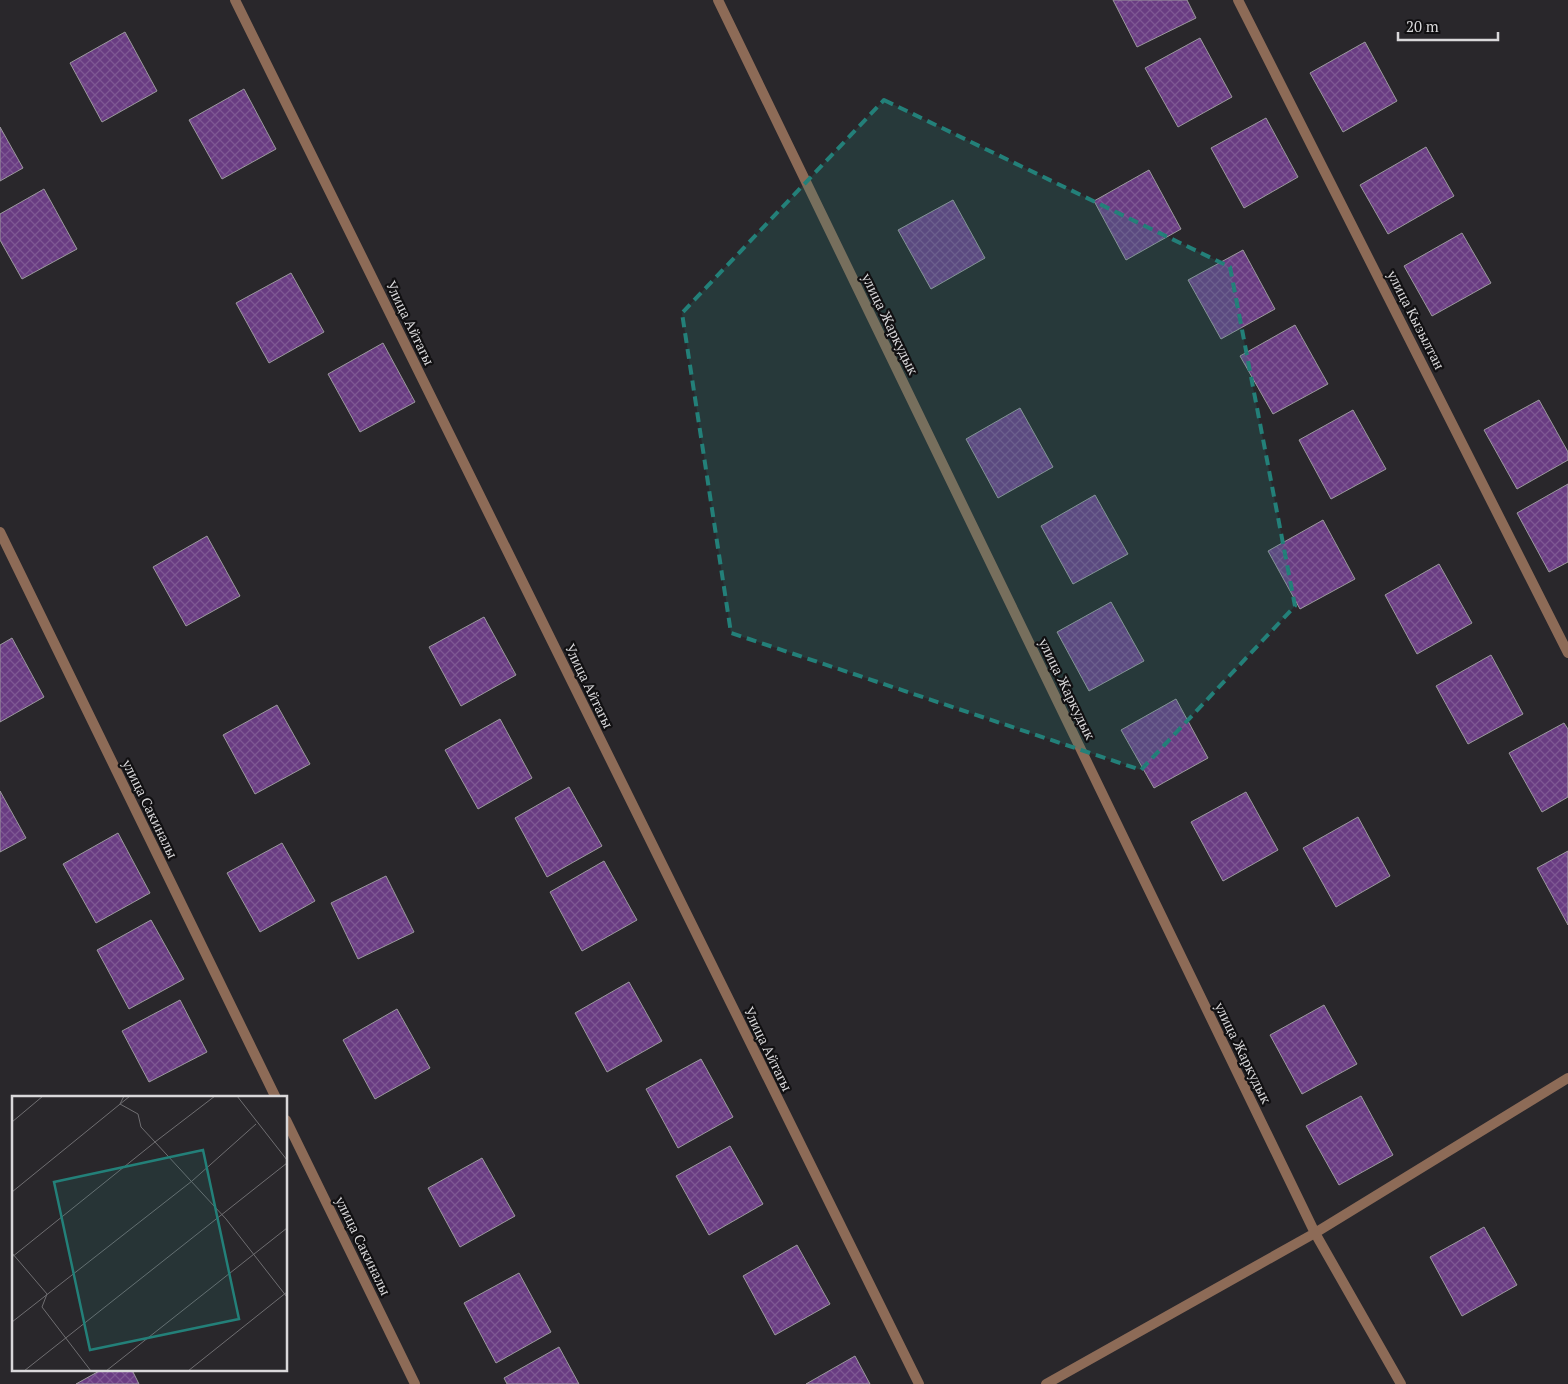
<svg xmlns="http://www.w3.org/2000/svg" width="1568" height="1384" font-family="'PT Serif',serif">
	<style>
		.building { fill: url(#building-cross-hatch); stroke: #9b999d }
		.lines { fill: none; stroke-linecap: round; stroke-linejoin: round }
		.street { stroke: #8d6b57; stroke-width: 10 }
		.marked { fill: #238079; fill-opacity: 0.2; stroke: #238079; stroke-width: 4; stroke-dasharray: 10 6; stroke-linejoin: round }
		.labels { text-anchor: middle; stroke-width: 4.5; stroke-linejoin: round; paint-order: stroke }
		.street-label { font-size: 14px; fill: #d9d8da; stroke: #111012 }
		.inset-road { fill: none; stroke: #6f6e71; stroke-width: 1 }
		.view { fill: #238079; fill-opacity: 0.15; stroke: #238079; stroke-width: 2.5 }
		.inset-edge { fill: none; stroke: #d9d8da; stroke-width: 2.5 }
	</style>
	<defs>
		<pattern id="building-cross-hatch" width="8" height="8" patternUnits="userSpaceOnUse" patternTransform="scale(1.25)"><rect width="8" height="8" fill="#693c82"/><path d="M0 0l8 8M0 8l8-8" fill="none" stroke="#7e5793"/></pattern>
	</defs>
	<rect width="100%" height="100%" fill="#29272b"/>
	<path class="building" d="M1113 0H1187L1196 18 1137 47Z
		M125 32 157 91 102 122 70 63Z
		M1200 38 1232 97 1178 127 1145 68Z
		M1365 42 1397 101 1343 132 1310 73Z
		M244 89 276 149 222 179 189 120Z
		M1266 118 1298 177 1244 208 1211 148Z
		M0 127 23 168 0 181Z
		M1426 147 1454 196 1388 234 1360 185Z
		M1149 170 1181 229 1126 260 1094 201Z
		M44 189 77 249 22 279 0 240V214Z
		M953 200 985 258 931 289 898 230Z
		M1462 233 1491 283 1432 316 1404 266Z
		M1243 250 1275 309 1221 339 1188 280Z
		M291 273 324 332 269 363 236 303Z
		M1295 325 1328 384 1273 414 1240 356Z
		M383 343 415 402 360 432 328 374Z
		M1539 400 1568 452V460L1517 489 1484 430Z
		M1020 408 1053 467 998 498 966 439Z
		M1353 410 1386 469 1331 499 1299 440Z
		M1568 484V562L1549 572 1517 513Z
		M1095 495 1128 554 1073 584 1041 526Z
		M1323 520 1355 579 1300 609 1268 551Z
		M207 536 240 596 186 626 153 567Z
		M1439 564 1472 623 1417 654 1385 595Z
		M1111 602 1144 661 1089 691 1057 632Z
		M484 617 516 675 461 706 429 647Z
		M12 638 44 697 0 722V645Z
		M1491 655 1523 714 1468 744 1436 686Z
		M1176 699 1208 758 1154 788 1121 730Z
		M277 705 310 764 255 794 223 735Z
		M500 719 532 778 478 809 445 750Z
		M1564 723 1568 729V797L1542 812 1509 753Z
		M569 787 602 846 547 877 515 818Z
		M0 791 26 838 0 852Z
		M1246 792 1278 850 1223 881 1191 822Z
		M1358 817 1390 876 1336 907 1303 848Z
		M118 833 150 893 96 923 63 864Z
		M282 843 315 901 260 932 227 873Z
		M1568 851V925L1537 868Z
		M604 861 637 920 582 951 550 892Z
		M386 876 414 932 358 959 331 903Z
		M151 920 184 979 129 1009 97 950Z
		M629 982 662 1041 607 1072 575 1013Z
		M180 1000 207 1052 149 1082 122 1031Z
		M1324 1005 1357 1064 1302 1094 1270 1035Z
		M397 1009 430 1068 375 1099 343 1040Z
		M701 1059 733 1117 678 1148 646 1089Z
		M1361 1096 1393 1155 1339 1185 1306 1126Z
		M730 1146 763 1204 709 1235 676 1176Z
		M482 1158 515 1216 460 1247 428 1188Z
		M1484 1227 1517 1285 1462 1316 1430 1257Z
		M797 1245 830 1304 775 1335 743 1276Z
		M519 1273 551 1332 496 1363 464 1303Z
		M559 1347 579 1384H507L504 1378Z
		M855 1356 870 1384H806Z
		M101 1370H132L139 1384H76Z"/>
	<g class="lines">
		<path class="street" d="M235 0 919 1384
			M718 0 1315 1233 1401 1384
			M1238 0 1568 653
			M0 532 276 1098
			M286 1120 415 1384
			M1046 1384 1315 1233 1568 1078"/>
	</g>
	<path class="marked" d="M884 100 1230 267 1295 606 1141 770 731 633 682 313Z"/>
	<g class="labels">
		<g class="street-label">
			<text transform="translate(1416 320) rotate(63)" y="5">улица Кызылтан</text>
			<text transform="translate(410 323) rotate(64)" y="5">Улица Айтагы</text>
			<text transform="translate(890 324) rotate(64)" y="5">улица Жаркудык</text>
			<text transform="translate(589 686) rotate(64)" y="5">Улица Айтагы</text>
			<text transform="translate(1067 689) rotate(64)" y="5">улица Жаркудык</text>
			<text transform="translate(150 809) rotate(64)" y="5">улица Сакиналы</text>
			<text transform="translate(768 1049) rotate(64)" y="5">Улица Айтагы</text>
			<text transform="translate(1243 1053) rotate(64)" y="5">улица Жаркудык</text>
			<text transform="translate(363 1246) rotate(64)" y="5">улица Сакиналы</text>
		</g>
	</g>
	<g transform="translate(12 1096)">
		<rect width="275" height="275" fill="#29272b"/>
		<path class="inset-road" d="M203 0 143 46 214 123 275 201M225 0 275 64M0 26 31 0M0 96 118 0M0 157 35 198 30 211 79 275M0 161 143 46 129 31 126 18 108 8 112 0M0 226 180 85 244 28M12 275 275 67M94 275 275 132M176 275 275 196"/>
		<path class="view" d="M191 54 227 223 78 254 42 86Z"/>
		<rect width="275" height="275" class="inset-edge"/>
	</g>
	<path d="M1398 32v8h100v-8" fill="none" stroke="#d9d8da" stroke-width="2.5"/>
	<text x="1406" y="32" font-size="15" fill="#d9d8da" stroke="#111012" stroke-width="4" paint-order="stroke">20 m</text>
</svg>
